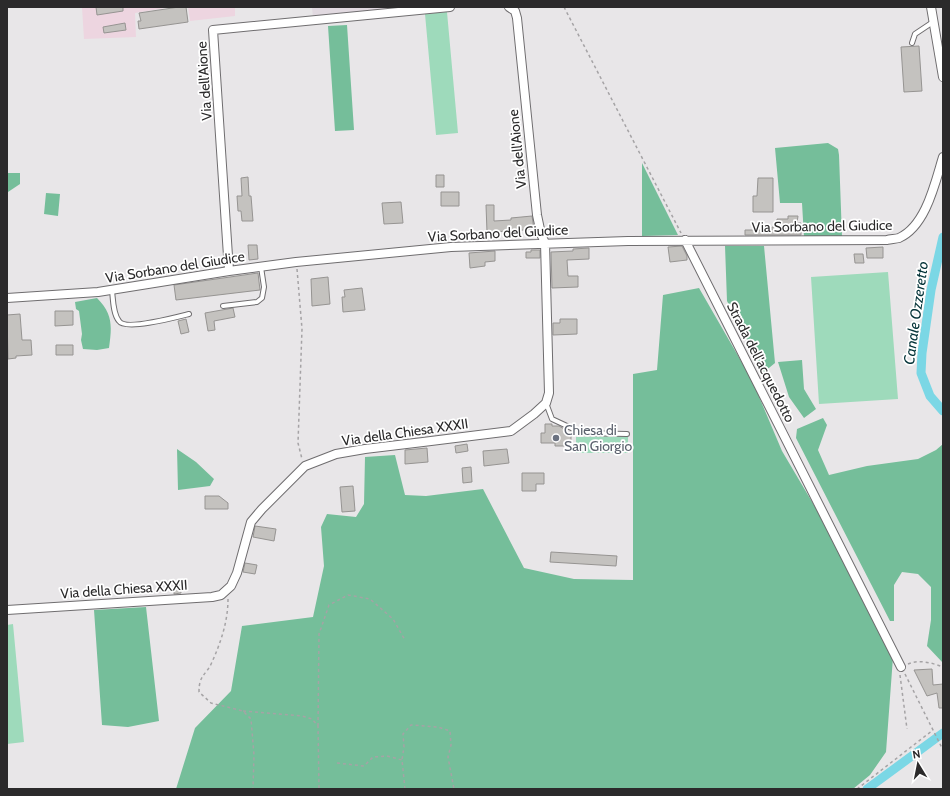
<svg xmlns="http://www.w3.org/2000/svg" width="950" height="796" font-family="Cabin,sans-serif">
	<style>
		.built { fill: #e1d9e0 }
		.industrial { fill: #edd5e0 }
		.green { fill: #9edabb }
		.forest { fill: #75be9a }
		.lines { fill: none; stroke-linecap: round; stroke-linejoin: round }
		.canal { stroke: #7bd7e5; stroke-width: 9 }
		.building { fill: #c4c2bf; stroke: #969492 }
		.service-casing { stroke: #6f6d6f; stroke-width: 6 }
		.minor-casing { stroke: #6f6d6f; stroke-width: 10 }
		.path { stroke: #a5a3a5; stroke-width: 1.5; stroke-dasharray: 3 3; stroke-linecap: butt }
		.service { stroke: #fff; stroke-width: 4 }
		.minor { stroke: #fff; stroke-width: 8 }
		.worship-dot { fill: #6b7280; stroke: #fff; stroke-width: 1.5 }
		.labels { text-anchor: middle; stroke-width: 3.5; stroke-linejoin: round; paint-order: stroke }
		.street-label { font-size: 14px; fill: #2b2a2b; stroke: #fff }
		.worship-label { font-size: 14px; fill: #5b616d; stroke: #fff; text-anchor: start }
		.water-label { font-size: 15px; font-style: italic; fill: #043338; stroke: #fff }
	</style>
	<rect width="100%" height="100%" fill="#e8e6e8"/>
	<path class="built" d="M312 7H421L313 18Z"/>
	<path class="industrial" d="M82 7H171L135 13 136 37 84 39Z
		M188 7H235V16L190 21Z"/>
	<path class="green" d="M447 12 458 133 436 135 425 14Z
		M888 272 898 399 819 404 811 277Z
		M628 436V453H576V437Z
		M13 624 24 742 7 744V625Z"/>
	<path class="forest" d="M347 25 354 130 335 131 328 26Z
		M828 143 838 149 839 155 842 237H804L802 203H780L775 148Z
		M642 163 678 235 642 236Z
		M7 173H20V184L8 192 7 200Z
		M46 193 60 194 58 216 44 214Z
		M725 246H764L775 363 764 372 727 301Z
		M699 288 752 380 782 451 821 517 893 657 886 752 870 775 853 789H176L195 728 231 691 242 626 313 617 324 566 321 527 327 514 356 517 364 504 365 457 395 455 405 495 426 496 483 489 524 568 574 579 633 580V374L657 370 663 295Z
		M97 298C113 314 112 326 109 348L97 350 83 349 81 340 82 334 79 311 76 309 75 302Z
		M802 360 804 389 816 409 804 418 789 397 778 362Z
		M823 418 827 425 818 450 829 475 867 466 918 459 936 450 943 444V663L927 646 931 620V587L918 574 902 572 894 585V621H890L796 438 797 429Z
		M177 449 196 462 214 479 210 486 178 490Z
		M146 607 159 721 128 727 102 725 94 610Z"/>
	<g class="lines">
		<path class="canal" d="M943 237 931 290 922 353 921 373 930 396 943 411
			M867 789 943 733"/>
	</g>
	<path class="building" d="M96 7H123V11L97 15Z
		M179 7H186L188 22 139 29 138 21H141L139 13Z
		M125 23 126 30 104 33 103 27Z
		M919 46 922 91 904 92 901 47Z
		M436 175H444V187H436Z
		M248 177 249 196H251L253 221H242L241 211H238L237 196H242L241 178Z
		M758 178H773V212H753V196H757Z
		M441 192H459V206H441Z
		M401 202 403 223 384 224 382 203Z
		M486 205H494V221L511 220V218L532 216 534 229 512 231 487 232Z
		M788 216H798L797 223H801V235H745V230H772V227L777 228V219H788Z
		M248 245H257L258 259 249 260Z
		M682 246 687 256V260L670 262 668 247Z
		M883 247V258H867L866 248Z
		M589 248V259L567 260 568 276H578V287L552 288 551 252 573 251V249Z
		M531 250H540V258H526V252H531Z
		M495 251V261L485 262V266L470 268 469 253Z
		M854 254H863L864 263H855Z
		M258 273 260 290 176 300 174 285Z
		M328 277 330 304 312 306 311 279Z
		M362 288 365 310 343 312 342 297H345L344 290Z
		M233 308 235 317 214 321 215 330 208 331 205 313Z
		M55 311H73V325L55 326Z
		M20 314 22 340H31L32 355 16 356V358L8 359 7 315Z
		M186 319 189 332 181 334 178 321Z
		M560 319H577V334L553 335V323H560Z
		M56 345H73V355H56Z
		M545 424H552V426H559L566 430V433H571V446H555V443H541V433H545Z
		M467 444 468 451 456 453 455 446Z
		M427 448 428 462 405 464V450Z
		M507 449 509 463 484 466 483 451Z
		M471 467 472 482 463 483 462 468Z
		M522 473H544V484H536V491H522Z
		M353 486 355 511 342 512 340 487Z
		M205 496H219L228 503V509H205Z
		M255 526 276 529 274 541 253 537Z
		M551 552 617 556 616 566 550 562Z
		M245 563 257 565 255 574 243 572Z
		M180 583 181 593 174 594V584Z
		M932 669 933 685 943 684V708H939L937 693 927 696 914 670Z"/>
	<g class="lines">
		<g class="service-casing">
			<path id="service" d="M912 43 915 34 933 22
				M112 290C113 299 113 314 119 321 125 331 177 317 189 314
				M223 306 257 302 262 298 264 287 261 267
				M546 403 552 419 582 433 627 434"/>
		</g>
		<g class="minor-casing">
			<path id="minor" d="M931 7 943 77
				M685 240 901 667
				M229 271 213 30 450 7
				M7 298 98 292 229 271 296 262 451 247 628 241 887 240C890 239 895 239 899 238 926 226 935 183 943 157
				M7 610 212 597 221 595 231 586 237 573 251 522 262 509 305 466 336 454 365 449 423 442 511 431 534 414 546 403 549 393 545 243 541 234 537 215 517 18 515 11 509 7"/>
		</g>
		<path class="path" d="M564 7 681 233
			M297 269 302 329 298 443 302 459
			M228 599C228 621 221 642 212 662 206 676 199 674 199 692L211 703 243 711 251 719 254 755 253 789
			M908 664C919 659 932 663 943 667
			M905 674 943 750
			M900 675 907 729
			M243 711 302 716 312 719 318 726 319 789
			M318 726 319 634 329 605 348 595 370 599 393 619 405 640
			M337 763 364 766 373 757 387 756 402 760
			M405 789 402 760 404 747 403 734 411 725 438 727 450 731 451 745 448 757 454 789
			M857 789 933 730"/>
		<use href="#service" class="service"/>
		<use href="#minor" class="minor"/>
	</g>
	<circle class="worship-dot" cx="556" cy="438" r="4"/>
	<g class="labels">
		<g class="street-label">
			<text transform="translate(204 81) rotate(-94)" y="5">Via dell'Aione</text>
			<text transform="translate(517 149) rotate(-96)" y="5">Via dell'Aione</text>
			<text transform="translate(822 226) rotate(-1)" y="5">Via Sorbano del Giudice</text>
			<text transform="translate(498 233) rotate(-3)" y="5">Via Sorbano del Giudice</text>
			<text transform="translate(175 267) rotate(-9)" y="5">Via Sorbano del Giudice</text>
			<text transform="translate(761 362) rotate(63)" y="5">Strada dell'acquedotto</text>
			<text transform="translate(405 432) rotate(-8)" y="5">Via della Chiesa XXXII</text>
			<text transform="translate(124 589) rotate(-4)" y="5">Via della Chiesa XXXII</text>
		</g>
		<g class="worship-label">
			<text x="564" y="435">Chiesa di<tspan x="564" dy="16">San Giorgio</tspan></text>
		</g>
		<g class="water-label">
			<text transform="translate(916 313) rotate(-82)" y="5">Canale Ozzeretto</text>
		</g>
	</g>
	<rect width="950" height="796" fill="none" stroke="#2b2a2b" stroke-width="16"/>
	<g transform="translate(918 764) rotate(350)" stroke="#ffffff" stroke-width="3" paint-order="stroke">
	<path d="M0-3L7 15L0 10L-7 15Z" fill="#2b2a2b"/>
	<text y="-6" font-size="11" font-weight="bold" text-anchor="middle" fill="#2b2a2b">N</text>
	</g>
</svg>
